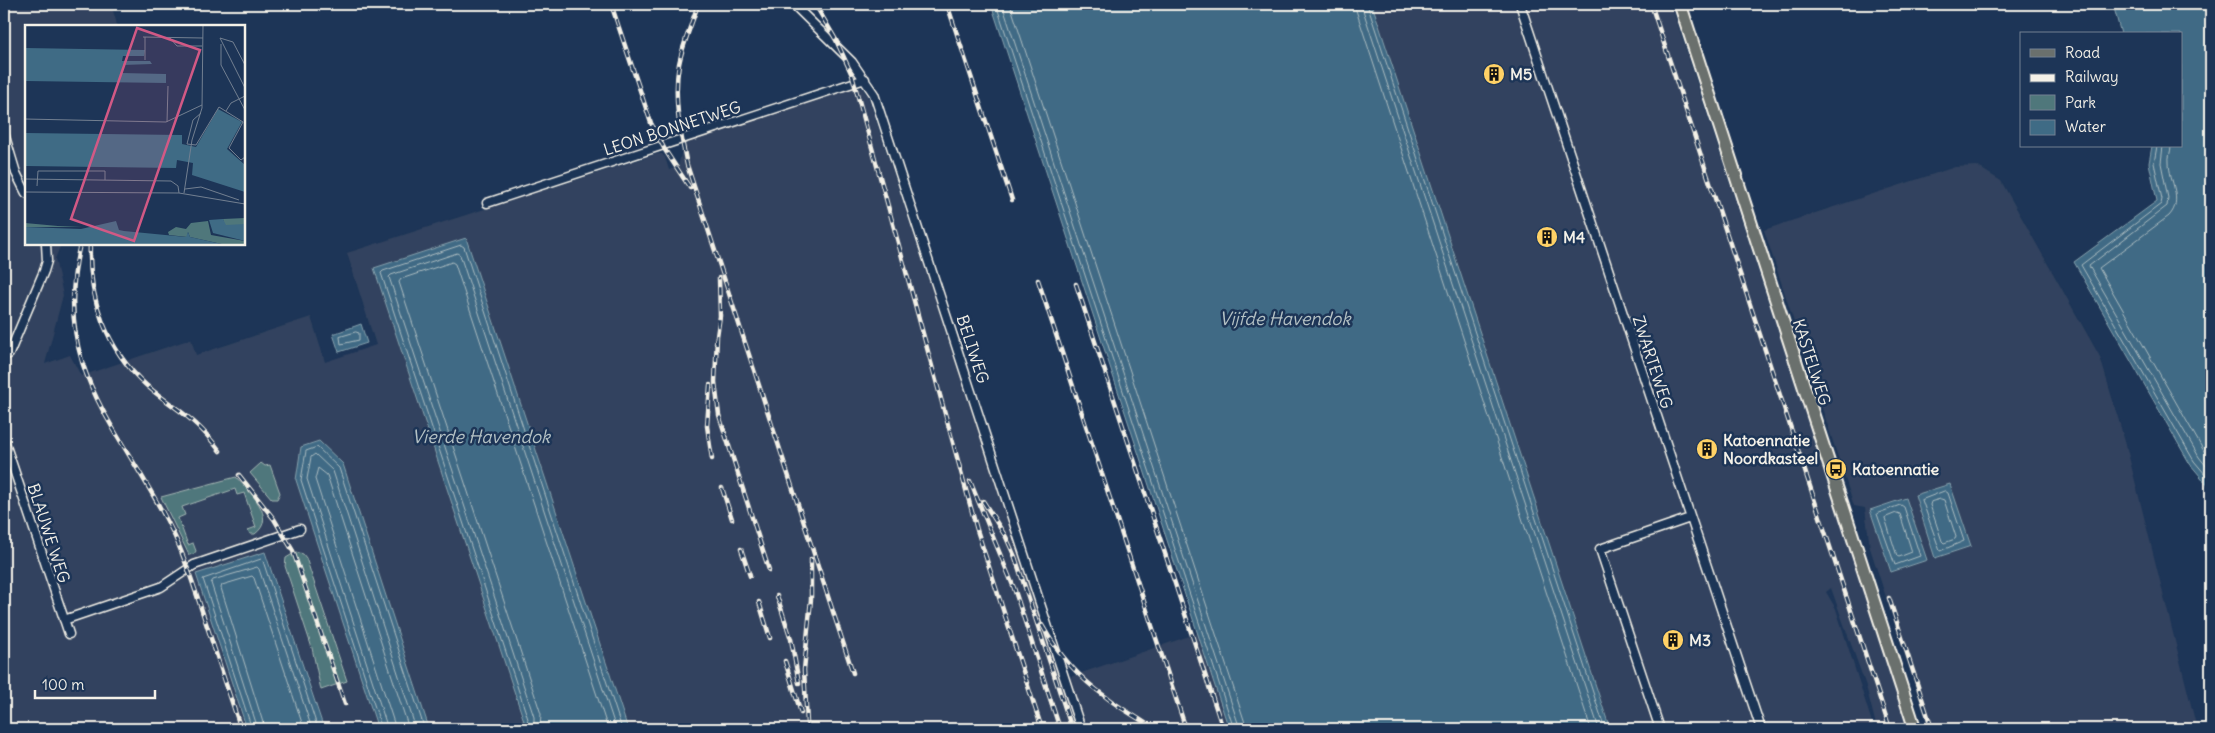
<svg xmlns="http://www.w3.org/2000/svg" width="2215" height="733" font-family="Delius,sans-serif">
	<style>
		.built { fill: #32435e }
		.green { fill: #4f777b; stroke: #a2b4b2 }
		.water { fill: #3f6b85; stroke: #87a1ad }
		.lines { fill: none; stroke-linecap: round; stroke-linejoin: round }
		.shore { stroke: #acbbc0; stroke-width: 1 }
		.street-casing { stroke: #f4f1e8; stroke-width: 11 }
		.primary-casing { stroke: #f4f1e8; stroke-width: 15 }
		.street { stroke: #1d3557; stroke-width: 8 }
		.primary { stroke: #6a706d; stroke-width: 11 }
		.rail-casing { stroke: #f4f1e8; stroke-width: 4.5 }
		.rail { stroke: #1d3557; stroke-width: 2.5; stroke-dasharray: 8; stroke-linecap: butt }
		.labels { text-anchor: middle; stroke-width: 5; stroke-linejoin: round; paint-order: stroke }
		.poi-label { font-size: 16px; font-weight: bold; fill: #f4f1e8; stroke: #1d3557; text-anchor: start }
		.street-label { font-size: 16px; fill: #f4f1e8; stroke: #1d3557 }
		.water-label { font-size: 18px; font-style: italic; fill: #b5c2c5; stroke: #1d3557 }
		.inset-road { fill: none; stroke: #738091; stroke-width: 1 }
		.view { fill: #d15985; fill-opacity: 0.15; stroke: #d15985; stroke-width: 2.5 }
		.inset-edge { fill: none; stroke: #f4f1e8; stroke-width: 2.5 }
	</style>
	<rect width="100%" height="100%" fill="#1d3557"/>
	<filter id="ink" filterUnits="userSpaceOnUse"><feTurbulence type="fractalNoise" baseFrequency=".02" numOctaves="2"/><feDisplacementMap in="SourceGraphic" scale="10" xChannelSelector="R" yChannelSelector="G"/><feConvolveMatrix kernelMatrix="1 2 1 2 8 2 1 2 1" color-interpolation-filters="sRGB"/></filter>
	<g filter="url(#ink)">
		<path class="built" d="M4 4H111L116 21 117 26H26V244H61L55 259 63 295 45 364 70 355 81 376 191 339 196 355 311 317 325 362 376 345 347 253 657 154H662L665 157 669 170 678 167 682 150 689 141 848 90 857 87 863 89 869 99 1061 680 1198 633 1229 729H628L466 238 524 722 500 729H492L490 725 478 729H324L266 553 196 574 247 729H4Z
			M1372 4H1671L1908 729H1877L1866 686 1831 588 1826 592 1836 609 1874 729H1610Z
			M1977 166 2001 181 2100 357 2126 445 2197 729H1929L1870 548 1865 508 1854 506 1764 230 1955 167Z"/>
		<path class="green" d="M261 463 265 466 270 465 280 493 277 499H272L250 473Z
			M236 477C249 492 278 517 255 534H250L248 530 256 527 244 493 237 495 235 489 182 507 185 515 178 518 188 545 193 543 196 551 194 554 189 555 161 497Z
			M296 552 303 554 306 558 347 681 321 690 312 648 285 566 286 558Z"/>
		<path class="water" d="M991 4H1372L1610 729H1229Z
			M2113 4H2211V489L2190 464 2074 262 2157 201 2149 163 2152 146H2181V34H2121Z
			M466 238 628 729H500L524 721 374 268Z
			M361 324 367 343 339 352 333 334Z
			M319 441 343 464 428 725V729H378L296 480 301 447Z
			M1950 484 1971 546 1935 558 1915 495Z
			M1906 498 1927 560 1891 572 1870 510Z
			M265 552 324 729H247L196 574Z"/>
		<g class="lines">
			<path class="shore" d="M996 4 1234 729
				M1002 4 1240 729
				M1010 4 1247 729
				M1354 4 1591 729
				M1361 4 1599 729
				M1367 4 1605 729
				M2157 146 2154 163 2162 199 2161 204 2081 265 2194 461 2211 481
				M2163 146 2161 163 2168 198 2167 206 2089 266 2199 457 2211 472
				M2171 146C2171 152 2168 157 2169 162 2169 181 2184 200 2169 216L2099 268 2205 453 2211 460
				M356 332 359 333V340L341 344 340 337Z
				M1945 491 1948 493 1964 541 1940 551 1922 500Z
				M1941 499 1944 500 1956 537 1955 539 1944 543 1942 541 1930 505 1931 502Z
				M1901 505 1904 507 1920 556 1895 565 1877 514Z
				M1897 513 1900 514 1912 552 1899 557 1897 556 1885 518Z
				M252 729 203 579 261 559 263 561 318 729
				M258 729 211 583 213 580 257 567 259 569 312 729
				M265 729 221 588 222 585 252 576 254 578 304 729
				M382 729 301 480 306 451 317 447 339 468 423 724V729
				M388 729 307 479 311 457 315 454 333 471 416 729
				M396 729 315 479 318 468 327 475 409 729
				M516 729 526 726 528 719 381 273 383 271 461 245 464 247 622 729
				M531 729 534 723V717L389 277 391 275 457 253 460 255 616 729
				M540 729 541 714 399 282 401 279 452 262 455 264 608 729"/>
			<g class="street-casing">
				<path id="street" d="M793 4 852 62 874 94 1081 729
					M1520 4 1761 729
					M4 133 16 173 26 193
					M487 203 865 79
					M4 356 9 354 44 271 47 261 46 244
					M4 440 69 634
					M64 620 161 587 194 565 300 529
					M1660 729 1600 549 1690 518"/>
			</g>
			<g class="primary-casing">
				<path id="primary" d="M1680 4 1915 729"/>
			</g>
			<use href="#street" class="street"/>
			<use href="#primary" class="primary"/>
			<g class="rail-casing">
				<path id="rail" d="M611 4 651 123 665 150 690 188
					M698 4C692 24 683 43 679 64 673 98 680 131 687 165L853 673
					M815 4 836 40 852 75 977 530 1042 729
					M947 4 1012 200
					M1651 4 1890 729
					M80 244C49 376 127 432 176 539 187 564 195 589 203 614 216 653 228 691 241 729
					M90 244C88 297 106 349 146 385 162 399 181 410 197 425 206 433 213 442 220 451
					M1038 280 1186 729
					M1076 284 1223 729
					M717 337 715 382 719 415 769 570
					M716 343 720 316 719 278
					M710 385 707 426 712 459
					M239 475 274 519 293 551 345 704
					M970 481 1014 588 1060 729
					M722 488 732 519
					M983 501 1006 537 1015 557 1072 729
					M741 549 750 576
					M777 596 791 639 799 683
					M1889 598 1932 729
					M759 602 770 638
					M1042 625C1058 654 1079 678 1106 697 1121 709 1139 718 1154 729
					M785 661 801 713
					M807 723 804 670 811 599V559"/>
			</g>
			<use href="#rail" class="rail"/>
		</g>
	</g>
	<defs>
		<g id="building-disc" transform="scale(1.125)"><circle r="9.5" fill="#ffd166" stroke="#1d3557"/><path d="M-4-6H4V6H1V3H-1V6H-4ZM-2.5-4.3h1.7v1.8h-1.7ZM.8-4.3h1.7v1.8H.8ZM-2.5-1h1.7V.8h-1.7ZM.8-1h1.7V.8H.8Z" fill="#111"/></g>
		<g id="bus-disc" transform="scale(1.125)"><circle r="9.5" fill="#ffd166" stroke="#1d3557"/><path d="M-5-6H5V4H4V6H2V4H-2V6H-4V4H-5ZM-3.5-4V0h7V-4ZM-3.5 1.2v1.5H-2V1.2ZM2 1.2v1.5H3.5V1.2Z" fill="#111"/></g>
	</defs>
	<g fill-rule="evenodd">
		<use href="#building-disc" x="1494" y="74"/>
		<use href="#building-disc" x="1547" y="237"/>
		<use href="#building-disc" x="1707" y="449"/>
		<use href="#bus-disc" x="1836" y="469"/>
		<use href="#building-disc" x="1673" y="640"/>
	</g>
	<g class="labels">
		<g class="poi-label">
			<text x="1510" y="80">M5</text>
			<text x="1563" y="243">M4</text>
			<text x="1723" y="446">Katoennatie<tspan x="1723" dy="18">Noordkasteel</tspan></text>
			<text x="1852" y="475">Katoennatie</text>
			<text x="1689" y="646">M3</text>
		</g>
		<g class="street-label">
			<text transform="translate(672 128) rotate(-18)" y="6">LEON BONNETWEG</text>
			<text transform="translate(973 349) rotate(72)" y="6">BELIWEG</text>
			<text transform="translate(1653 362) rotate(72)" y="6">ZWARTEWEG</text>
			<text transform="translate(1812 362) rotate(72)" y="6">KASTELWEG</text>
			<text transform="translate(49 533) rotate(72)" y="6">BLAUWE WEG</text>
		</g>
		<g class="water-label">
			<text x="1285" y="325">Vijfde Havendok</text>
			<text x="481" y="443">Vierde Havendok</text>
		</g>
	</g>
	<g transform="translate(25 25)">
		<rect width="220" height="220" fill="#1d3557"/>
		<path d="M220 193V200L188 201 199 198 198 194ZM183 196 186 210 220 216V220H201L165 212 163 207 162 212 144 210 143 207 151 202 161 204 166 198ZM0 198 33 201 57 202H0Z" fill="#4f777b"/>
		<path d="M0 23 120 25 119 31H98L97 36H125L127 39 98 40 97 48 141 49V58L0 56ZM193 84 217 97 202 124 220 140V167L167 150 168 138 152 135 151 143 0 141V108L157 110V119L171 122ZM198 194 201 200 220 199V216L188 208 184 195ZM91 196 94 205 99 206 161 212 163 207 165 212 201 220H0V202L56 204Z" fill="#3f6b85"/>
		<path class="inset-road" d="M118 12 178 13M120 12V35M144 12 152 21H177M195 13 220 63M195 13 208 17 220 40M196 19V40L220 85M201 86 206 78 220 71M176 88 168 95 162 119 171 120 194 82 218 97 204 123 216 135 220 132M0 94 141 97 177 80M142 97 143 61M0 154 146 156 153 161 154 168M12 161 13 146H80V155M160 164 176 162 214 175M0 167 154 168 220 179M159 168 167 115 177 83 178 0"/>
		<path class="view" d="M112 3 175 25 109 216 46 194Z"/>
		<rect width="220" height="220" class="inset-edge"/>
	</g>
	<rect width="2215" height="733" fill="none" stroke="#1d3557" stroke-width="20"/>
	<rect x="10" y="10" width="2195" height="713" fill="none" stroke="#f4f1e8" stroke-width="2" filter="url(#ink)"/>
	<rect x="2020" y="32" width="162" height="115" fill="#1d3557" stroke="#738091"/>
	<rect x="2030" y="49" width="25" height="8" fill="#6a706d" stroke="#738091"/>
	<text x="2065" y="58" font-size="15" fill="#f4f1e8">Road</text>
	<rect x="2030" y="74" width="25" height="8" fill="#f4f1e8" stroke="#738091"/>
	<text x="2065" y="82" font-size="15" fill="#f4f1e8">Railway</text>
	<rect x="2030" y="95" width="25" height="15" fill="#4f777b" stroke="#738091"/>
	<text x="2065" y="108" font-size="15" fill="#f4f1e8">Park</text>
	<rect x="2030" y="120" width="25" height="15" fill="#3f6b85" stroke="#738091"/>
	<text x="2065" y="132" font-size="15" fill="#f4f1e8">Water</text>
	<path d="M35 690v8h120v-8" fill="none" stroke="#f4f1e8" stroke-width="2.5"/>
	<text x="42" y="690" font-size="15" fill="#f4f1e8" stroke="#1d3557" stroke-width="4" paint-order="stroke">100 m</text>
</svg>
